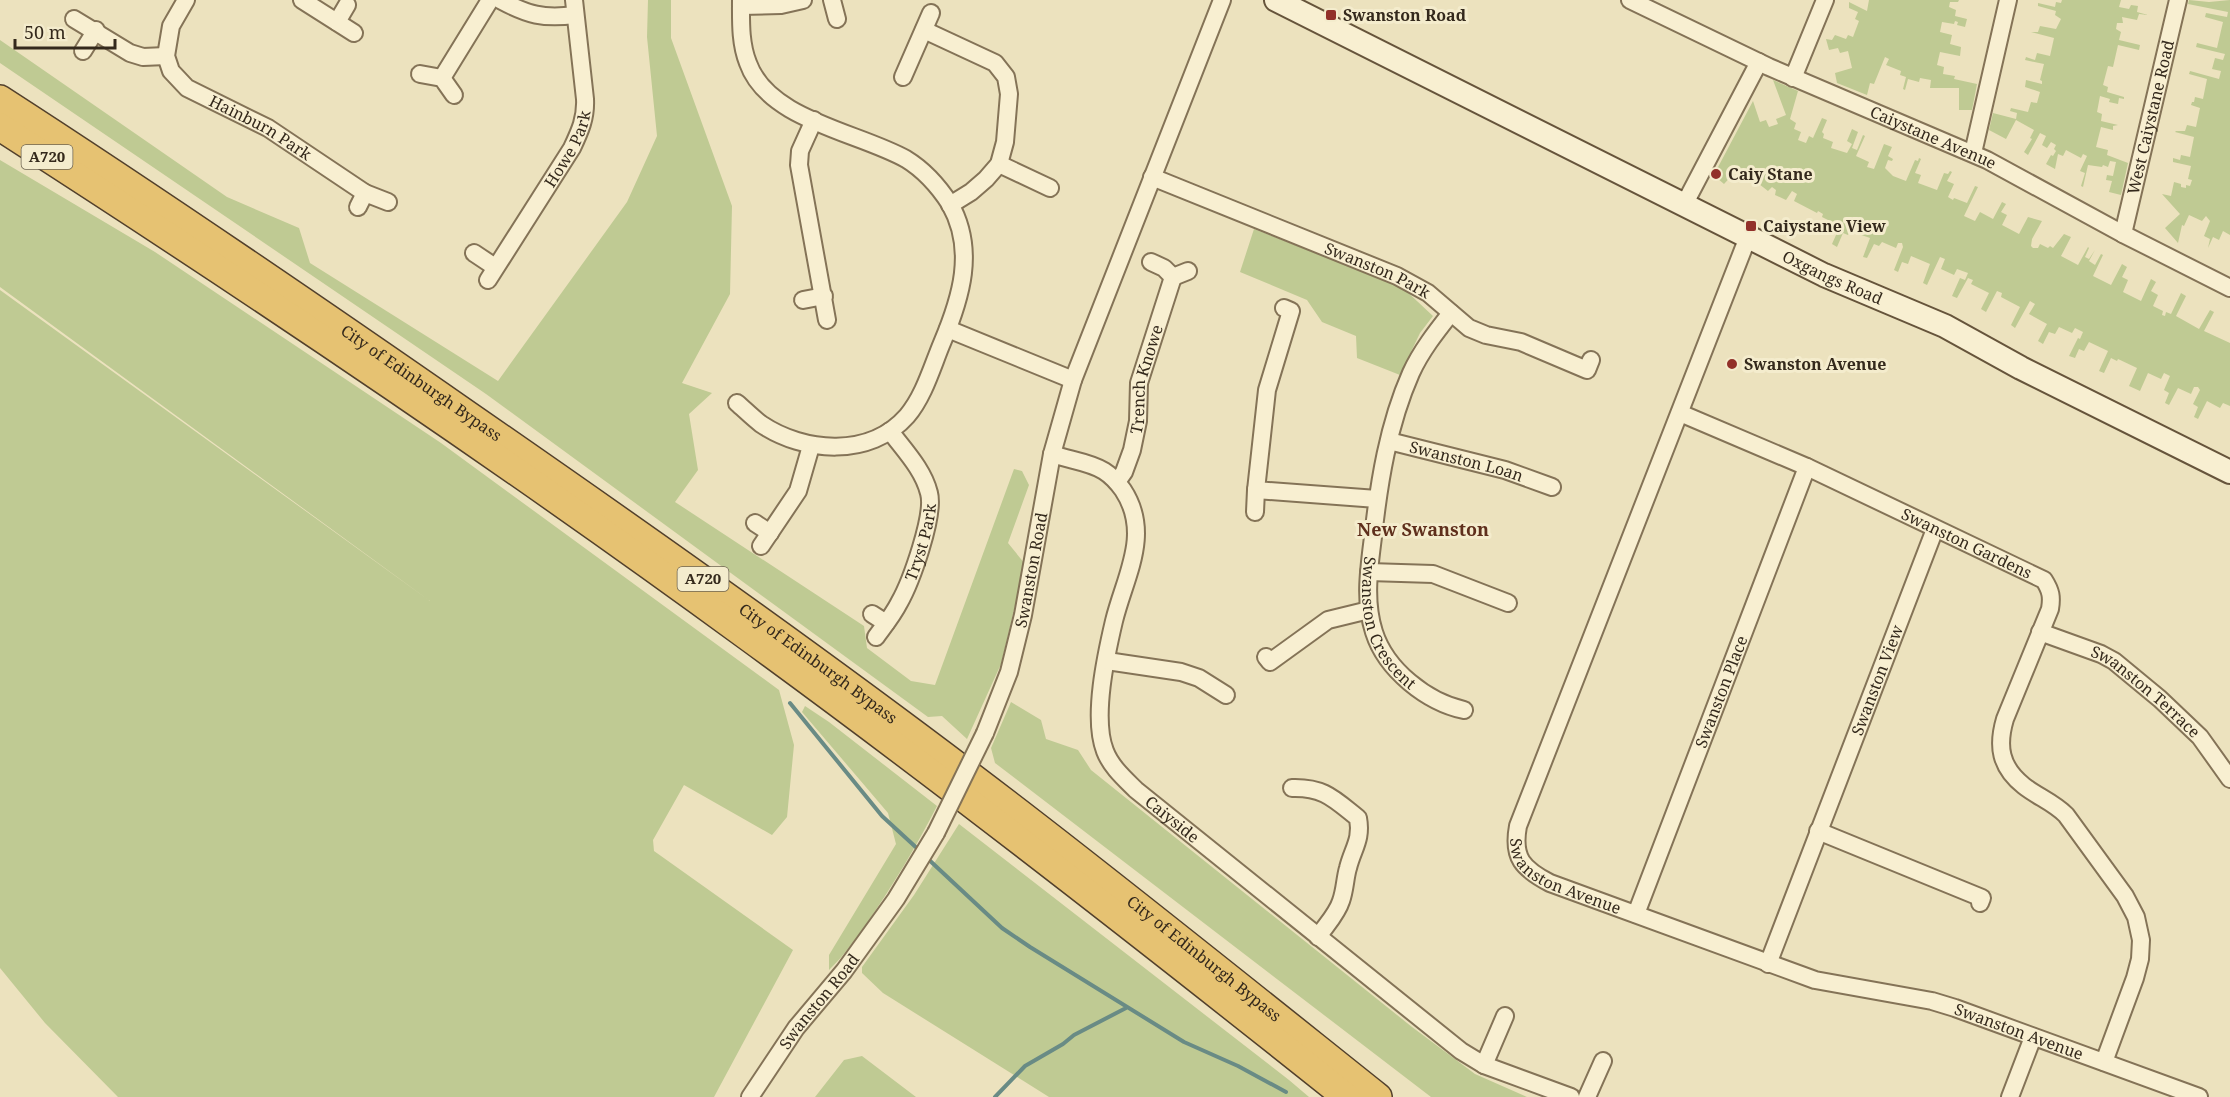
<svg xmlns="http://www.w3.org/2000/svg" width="2230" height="1097" font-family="'Noto Serif',serif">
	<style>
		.green { fill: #bfca93 }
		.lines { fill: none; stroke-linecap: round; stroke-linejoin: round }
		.stream { stroke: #698b85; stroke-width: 4 }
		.minor-casing { stroke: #847357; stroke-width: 20 }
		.secondary-casing { stroke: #66543b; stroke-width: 26 }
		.trunk-casing { stroke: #52402c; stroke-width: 30 }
		.minor { stroke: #f8efd1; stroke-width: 16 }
		.secondary { stroke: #f8efd1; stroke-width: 22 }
		.trunk { stroke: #e6c272; stroke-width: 27 }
		.minor-bridge-casing { stroke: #847357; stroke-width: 20; stroke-linecap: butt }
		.minor-bridge { stroke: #f8efd1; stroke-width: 16 }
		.poi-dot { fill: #923029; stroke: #f4eccd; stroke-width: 2 }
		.labels { text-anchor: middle; stroke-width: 6; stroke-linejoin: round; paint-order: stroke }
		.shield { fill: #f4eccd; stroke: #6e6451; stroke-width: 1.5 }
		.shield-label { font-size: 15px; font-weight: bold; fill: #34291c }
		.poi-label { font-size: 16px; font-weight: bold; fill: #34291c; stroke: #f4eccd; text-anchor: start }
		.street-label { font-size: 16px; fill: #34291c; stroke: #f4eccd }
		.neighbourhood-label { font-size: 18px; font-weight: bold; fill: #5f2f1c; stroke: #f4eccd }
	</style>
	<rect width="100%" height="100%" fill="#ece2be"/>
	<path class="green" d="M648 0H671V38L732 206 730 294 682 383 712 393 689 414 698 470 675 502 864 626 867 648 911 681 935 685 1014 469 1022 471 1029 485 1008 543 1025 564 1001 664 967 739 942 716 928 717 486 394 0 63V40L227 197 299 228 310 263 498 381 627 202 657 136 647 37Z
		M1869 0H1959L1958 2H1950L1949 7 1956 10 1955 16 1967 19 1965 27 1957 25 1958 22 1955 21 1954 24 1942 22 1940 32 1952 35 1950 44 1961 47 1960 56 1940 52 1937 65 1944 67 1943 74 1955 76 1954 79 1977 84 1972 110H1959V88H1930L1931 80 1920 78 1919 82 1908 79 1905 90 1903 89 1906 77 1900 75 1901 71 1886 65 1889 59 1885 57 1874 84 1870 83 1867 95 1837 83 1835 73 1852 68 1848 51 1840 53 1838 48 1829 50 1826 39 1832 40 1835 35 1846 39 1848 35 1853 37 1859 21 1855 19 1858 12 1849 8V2L1867 11Z
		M2062 0H2121L2119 7 2129 9 2131 5 2138 6 2137 12 2148 15 2139 14 2137 20 2122 17 2123 23H2117L2116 29 2121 32 2119 40 2140 45 2139 50 2118 45 2113 67 2108 66 2103 85 2108 87 2107 92 2124 97V99L2119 98 2118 104 2109 102 2110 99 2100 96 2097 112 2102 114 2101 121 2118 125 2113 126V130L2101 127 2096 147 2108 150 2107 155 2128 163 2121 195 2109 192 2112 181 2106 180 2107 175 2113 176 2116 162 2110 161 2108 167 2103 165 2102 167 2088 165 2083 187 2081 186 2085 173 2080 171 2087 156 2083 154 2081 158 2066 150 2063 156 2058 154 2055 169 2046 164 2051 155 2053 156 2056 151 2054 149 2056 145 2051 142 2047 148 2042 145 2046 136 2040 133 2028 155 2024 152 2032 139 2030 138 2034 130 2016 120 2006 139 1989 130 1993 113 2016 119 2017 113 2010 111 2011 108 2028 112 2031 102 2037 103 2040 92 2025 87 2026 80 2042 84V81L2040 80 2044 64 2025 60 2026 57 2035 60 2037 53 2050 56 2054 38 2031 32H2038L2040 26 2056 29 2061 19 2055 15 2056 11 2038 6V3L2055 7 2056 2 2061 3Z
		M2189 0 2209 2 2230 0V235L2223 231 2219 240 2213 237 2208 248 2210 239 2204 236 2210 221 2206 216 2202 221 2189 215 2184 226 2182 225 2178 243 2165 228 2180 214 2162 194 2171 196 2174 182 2181 184V187L2186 188V185L2190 186 2192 180 2188 179 2191 166 2173 162V158L2180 160 2181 155 2190 157 2194 137 2175 132 2176 131H2185L2187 125 2196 127 2200 108 2191 105 2192 102H2194L2195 97 2203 99 2207 79 2189 74 2190 71 2219 79 2221 71 2212 69 2215 58 2223 60 2225 54 2196 47 2197 43 2217 48 2223 22 2205 17 2206 13 2227 17 2228 12 2188 4Z
		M1773 80 1798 91 1790 119 1796 123 1794 129 1801 132 1798 140 1806 143 1809 136 1813 138 1822 118 1827 120 1822 132 1824 134 1823 138 1833 142 1831 148 1847 153 1852 144 1847 141 1852 129 1858 132 1852 148 1857 150 1863 135 1865 136 1856 156 1869 162 1867 167 1874 169 1884 144 1892 147 1888 156 1893 159 1892 161 1888 160 1885 168 1893 176 1906 181 1915 160 1918 161 1919 158 1921 159 1915 173 1921 175 1918 183 1937 190 1944 173 1948 174 1950 171 1952 172 1947 181 1954 184 1948 197 1953 200 1954 198 1967 203 1975 186 1978 187 1964 216 1975 221 1980 212 1993 219 2002 202 2006 204 2001 212 2007 215 2002 225 2019 234 2028 217 2042 221 2032 239 2031 246 2033 248H2038L2040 244 2048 248 2050 246 2053 248 2064 234 2071 237 2061 256 2078 265 2088 247 2089 248 2085 257 2089 259 2095 250 2089 261 2095 265 2101 254 2103 255 2093 276 2111 285 2122 264 2127 267 2122 277 2128 280 2123 292 2141 301 2151 279 2156 282 2151 291 2158 295 2153 306 2163 311 2162 315 2165 316 2166 312 2171 314 2181 293 2186 296 2176 316 2199 329 2210 310 2214 312 2204 331 2230 343V406L2223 403 2220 408 2207 401 2198 419 2194 417 2198 407 2193 404 2200 390 2198 387H2194L2191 394 2178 388 2169 405 2165 403 2169 393 2164 390 2170 376 2164 373 2161 379 2148 373 2140 391 2129 386 2137 368 2118 359 2117 361 2111 358 2104 373 2099 371 2108 351 2089 342 2084 351 2079 349 2075 358 2069 356 2078 338 2080 339 2083 332 2075 328 2072 333 2059 327 2055 334 2049 332 2043 344 2038 341 2047 324 2029 314 2035 304 2030 301 2015 328 2011 325 2020 307 2001 297 2002 293 1997 291 1986 312 1981 309 1989 293 1971 284 1973 280 1968 278 1957 298 1952 296 1960 278 1965 280 1968 273 1957 269 1954 275 1941 269 1945 259 1940 257 1927 285 1923 283 1930 264 1911 256 1908 264 1902 262 1898 272 1894 270 1903 247 1902 243H1898L1896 248 1882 242 1879 246 1874 244 1867 258 1863 257 1870 238 1850 231 1848 235 1843 233 1837 247 1832 244 1840 226 1822 217 1823 214 1818 211 1817 213 1794 201 1797 194 1792 191 1786 200 1775 195 1776 190 1772 187 1768 191 1759 184 1757 187 1737 170 1724 184 1717 178 1719 174 1717 169 1753 101 1760 122 1766 120 1769 127 1778 124 1776 119 1786 115Z
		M0 160 155 252 441 443 779 690 794 745 787 817 772 835 684 785 653 840 654 851 793 950 714 1097H118L45 1023 0 968V290L430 601 0 287Z
		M1254 229 1402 287 1433 316 1420 333 1400 375 1357 358 1356 336 1322 322 1307 300 1240 272Z
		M1011 702 1041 720 1046 739 1078 750 1091 770 1412 1027 1475 1074 1527 1097H1431L995 763 991 748Z
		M805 706 829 722 937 806C916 847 893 885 867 923 855 939 844 956 829 970V955L896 844 888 813 802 712Z
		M959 824 1289 1080 1309 1097H1049L883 993 862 973V967L914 895Z
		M862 1056 916 1097H815L844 1060Z"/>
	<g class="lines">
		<path class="stream" d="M790 703 882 816 920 851
			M927 858 1002 928 1030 947 1184 1042 1238 1066 1286 1092
			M995 1097 1025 1066 1063 1044 1074 1035 1126 1008"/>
		<g class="minor-casing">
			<g id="minor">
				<path id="s1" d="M186 0 171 26 166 56 171 71 187 88 268 128 365 193 388 202"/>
				<path d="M302 0 354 33"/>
				<path d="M500 0C528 15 543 19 575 15"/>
				<path d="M832 0 837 19"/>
				<path id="s2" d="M1630 0 1769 67 1987 160 2123 234 2230 288"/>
				<path d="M741 6 781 5 803 0"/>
				<path d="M74 19 130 53 143 57 166 56"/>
				<path d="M337 22 347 5"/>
				<path d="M924 30 995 63 1006 77 1009 94 1005 142 999 164 986 179 971 192 950 205"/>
				<path d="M83 51 96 30"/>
				<path d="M420 74 442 78 454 95"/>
				<path d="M903 77 931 13"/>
				<path d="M442 78 490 0"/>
				<path d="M1793 78 1825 0"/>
				<path d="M814 120 800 151 799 165 827 320"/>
				<path d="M1973 153 2008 0"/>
				<path d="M999 164 1050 188"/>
				<path id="s3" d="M1152 177 1397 276 1428 293 1469 328 1486 335 1521 342 1587 370 1591 360"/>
				<path d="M1684 205 1759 62"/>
				<path d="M358 207 365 193"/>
				<path id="s4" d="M2123 234 2178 0"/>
				<path id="s5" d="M1748 237 1518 826C1512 858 1523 869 1550 883L1815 980 1932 1001 1955 1008 2199 1097"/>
				<path d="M474 253 495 267"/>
				<path d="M1151 262 1164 268 1173 277 1188 271"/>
				<path id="s6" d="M488 280 572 148C580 131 586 118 585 99L574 0"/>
				<path d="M803 300 824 296"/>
				<path d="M1284 308 1291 311 1267 390 1256 490 1377 499"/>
				<path id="s7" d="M1451 313C1436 332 1421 351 1411 373 1388 425 1379 482 1373 537 1369 569 1364 601 1374 632 1386 670 1427 702 1464 710"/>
				<path d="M948 329 1073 380"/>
				<path d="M737 403C745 410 753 418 761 424 804 453 870 458 907 416 924 396 932 367 942 343 961 298 976 250 950 204 939 187 924 170 906 159 858 132 768 120 748 63 740 43 741 21 741 0"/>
				<path id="s8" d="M1680 413 1807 467 2044 580C2051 591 2052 597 2050 609L2005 719C1997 746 2000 767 2024 786 2038 797 2053 802 2066 815L2125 896 2136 917 2141 940 2140 959 2135 978 2104 1062"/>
				<path id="s9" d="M1389 441 1505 470 1552 487"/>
				<path id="s10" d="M1052 454C1069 460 1090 462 1104 471 1112 476 1118 483 1123 490 1152 534 1125 576 1114 621 1106 655 1092 718 1105 751 1111 767 1125 779 1136 790L1461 1051 1484 1065 1571 1097"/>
				<path id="s11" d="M1117 482 1124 472 1132 450 1138 421 1139 383 1173 277"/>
				<path d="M1255 512 1256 490"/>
				<path d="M755 523 770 533"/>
				<path d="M761 546 798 491 811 446"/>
				<path d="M1369 572 1433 574 1508 603"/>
				<path d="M872 614 886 623"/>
				<path id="s12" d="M2040 632 2101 654 2114 661 2160 699 2200 737 2230 779"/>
				<path id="s13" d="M876 637C884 626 893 615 899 603 911 582 935 515 929 493 923 469 904 450 890 431"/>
				<path d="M1266 657 1270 662 1328 620 1369 610"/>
				<path d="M1107 661 1181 672 1199 678 1226 695"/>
				<path id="s14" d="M985 733 1009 672 1023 615 1052 454 1073 380 1222 0"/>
				<path d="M1292 788C1324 787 1334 799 1358 818 1362 840 1353 848 1348 868 1345 878 1345 890 1341 901 1337 914 1326 925 1318 937"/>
				<path d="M1818 831 1982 898 1980 903"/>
				<path id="s15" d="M1636 914 1807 467"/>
				<path id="s16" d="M1768 964 1935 529"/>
				<path d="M1484 1065 1505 1016"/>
				<path id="s17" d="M750 1097 796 1028 844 971 896 899 936 833"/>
				<path d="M1587 1097 1603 1061"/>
				<path d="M2010 1097 2033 1037"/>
			</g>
		</g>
		<g class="secondary-casing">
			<g id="secondary">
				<path id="s18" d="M1276 0 1824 275 1945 326 2021 368 2230 472"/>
			</g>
		</g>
		<g class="trunk-casing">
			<g id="trunk">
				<path id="s19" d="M0 99C158 201 314 308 468 415 660 548 851 683 1036 826 1151 915 1264 1006 1378 1097"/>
				<path d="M0 127C252 289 502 457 744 634 949 783 1148 939 1346 1097"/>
			</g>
		</g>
		<use href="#minor" class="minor"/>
		<use href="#secondary" class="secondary"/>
		<use href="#trunk" class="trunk"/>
		<g class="minor-bridge-casing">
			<path id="minor-bridge" d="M936 833 985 733"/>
		</g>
		<use href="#minor-bridge" class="minor-bridge"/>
	</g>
	<g class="poi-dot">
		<rect x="1325" y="9" width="12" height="12" rx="3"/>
		<circle cx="1716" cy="174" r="6"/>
		<rect x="1745" y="220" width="12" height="12" rx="3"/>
		<circle cx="1732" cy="364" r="6"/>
	</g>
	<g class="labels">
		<g class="shield">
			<rect x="21.5" y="145" width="51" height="24" rx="4.5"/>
			<rect x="677.5" y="567" width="51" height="24" rx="4.5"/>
		</g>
		<g class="shield-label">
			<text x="47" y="162">A720</text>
			<text x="703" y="584">A720</text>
		</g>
		<g class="poi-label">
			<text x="1343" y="21">Swanston Road</text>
			<text x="1728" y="180">Caiy Stane</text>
			<text x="1763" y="232">Caiystane View</text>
			<text x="1744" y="370">Swanston Avenue</text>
		</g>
		<g class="street-label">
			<text dy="6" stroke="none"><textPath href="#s4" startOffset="120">West Caiystane Road</textPath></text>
			<text dy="6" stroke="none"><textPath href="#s1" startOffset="183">Hainburn Park</textPath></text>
			<text dy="6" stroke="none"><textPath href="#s2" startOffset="333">Caiystane Avenue</textPath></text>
			<text dy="6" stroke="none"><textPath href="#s6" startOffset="154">Howe Park</textPath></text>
			<text dy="6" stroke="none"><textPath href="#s3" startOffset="244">Swanston Park</textPath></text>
			<text dy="6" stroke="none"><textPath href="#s18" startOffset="622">Oxgangs Road</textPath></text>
			<text dy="6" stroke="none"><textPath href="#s11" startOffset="108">Trench Knowe</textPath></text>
			<text dy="6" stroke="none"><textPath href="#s19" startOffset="508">City of Edinburgh Bypass</textPath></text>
			<text dy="6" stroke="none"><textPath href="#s9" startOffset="80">Swanston Loan</textPath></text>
			<text dy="6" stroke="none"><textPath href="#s13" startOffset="106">Tryst Park</textPath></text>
			<text dy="6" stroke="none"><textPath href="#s8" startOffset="315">Swanston Gardens</textPath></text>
			<text dy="6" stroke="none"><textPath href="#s14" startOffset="170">Swanston Road</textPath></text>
			<text dy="6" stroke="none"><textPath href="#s7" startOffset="333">Swanston Crescent</textPath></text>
			<text dy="6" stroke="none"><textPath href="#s19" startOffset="994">City of Edinburgh Bypass</textPath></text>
			<text dy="6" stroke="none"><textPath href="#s16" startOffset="304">Swanston View</textPath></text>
			<text dy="6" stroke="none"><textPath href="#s15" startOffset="238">Swanston Place</textPath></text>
			<text dy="6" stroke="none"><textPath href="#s12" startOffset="123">Swanston Terrace</textPath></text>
			<text dy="6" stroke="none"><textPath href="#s10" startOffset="447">Caiyside</textPath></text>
			<text dy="6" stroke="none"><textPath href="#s5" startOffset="712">Swanston Avenue</textPath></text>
			<text dy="6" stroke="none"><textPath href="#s19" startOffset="1480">City of Edinburgh Bypass</textPath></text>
			<text dy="6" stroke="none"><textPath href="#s17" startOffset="118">Swanston Road</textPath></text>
			<text dy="6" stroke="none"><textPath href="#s5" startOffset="1198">Swanston Avenue</textPath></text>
		</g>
		<g class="neighbourhood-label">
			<text x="1423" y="536">New Swanston</text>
		</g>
	</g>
	<path d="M15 39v9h100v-9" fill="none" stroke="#34291c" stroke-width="3"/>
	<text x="24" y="39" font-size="18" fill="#34291c" stroke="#f4eccd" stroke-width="4.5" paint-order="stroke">50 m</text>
</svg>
